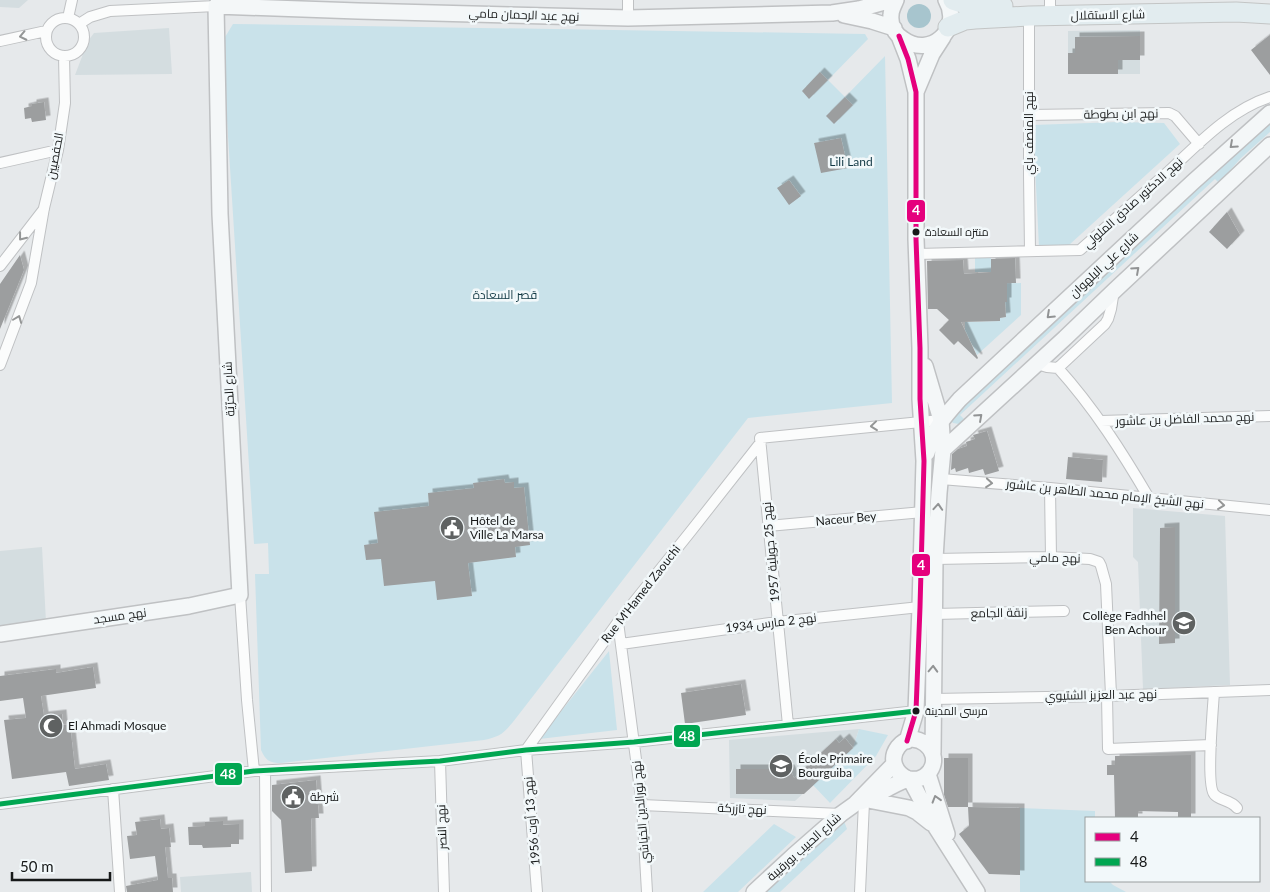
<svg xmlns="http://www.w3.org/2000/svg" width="1270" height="892" font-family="Lato,Cairo,sans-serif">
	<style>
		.built { fill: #d4dde0 }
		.green { fill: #c9e2ea }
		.water { fill: #a7c5ce }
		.building { fill: #9c9e9f; filter: url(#shadow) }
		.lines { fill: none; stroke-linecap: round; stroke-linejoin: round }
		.street-casing { stroke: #bfc1c3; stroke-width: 12 }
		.secondary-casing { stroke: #bfc1c3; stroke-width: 18 }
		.highway-casing { stroke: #c3c5c5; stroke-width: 21 }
		.street { stroke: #fbfcfc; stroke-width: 10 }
		.secondary { stroke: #f4f7f8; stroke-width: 15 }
		.highway { stroke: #e2ecef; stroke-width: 19 }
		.bus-1-casing { stroke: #f2f8fa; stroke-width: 9 }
		.bus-2-casing { stroke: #f2f8fa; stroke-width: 9 }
		.bus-1 { stroke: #e5007d; stroke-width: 5 }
		.bus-2 { stroke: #00a651; stroke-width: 5 }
		.oneway { stroke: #949696 }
		.oneway2 { stroke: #919394 }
		.bus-dot { fill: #171919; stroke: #f2f8fa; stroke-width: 2 }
		.labels { text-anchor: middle; stroke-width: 5; stroke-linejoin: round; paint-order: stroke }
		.bus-label { font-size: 11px; fill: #171919; stroke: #f2f8fa; text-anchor: start }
		.street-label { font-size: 12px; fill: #171919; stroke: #f2f8fa }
		.park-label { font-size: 12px; fill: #123944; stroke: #f2f8fa }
		.poi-label { font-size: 12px; fill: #171919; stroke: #f2f8fa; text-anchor: start }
		.line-badge { stroke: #f2f8fa; stroke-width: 2 }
		.badge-label { font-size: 14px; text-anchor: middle; font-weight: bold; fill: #fff }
	</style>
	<defs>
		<filter id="shadow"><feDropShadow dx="4.5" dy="-4.5" stdDeviation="0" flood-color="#0004"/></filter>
	</defs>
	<rect width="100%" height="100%" fill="#e6e9eb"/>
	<path class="built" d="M0 0H28L19 8 0 7Z
		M169 28 172 74 75 75 88 41 94 33Z
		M1140 30V74H1068V31Z
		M1133 508 1225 516 1230 685 1143 689 1138 562 1133 557Z
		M42 547 46 622 0 629V551Z
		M859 729 853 748 795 801 730 798 729 740Z
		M251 872 252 892H181L180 877Z"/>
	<path class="green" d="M233 24 865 34 868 39 828 80 845 97 885 56 892 403 748 418 513 722C503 734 499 737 484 740L281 763C270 763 266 761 261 750L255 574H269L268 543 254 544 222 42Z
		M1118 122 1164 123 1180 144 1069 245 1039 247 1033 125Z
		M1270 122V132L1241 158 1219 183 1215 179 960 415 964 419 959 424 953 423 951 421 953 409Z
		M975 258H991V272H975Z
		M1021 283V315L977 355 965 331V322L1000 321V318L1006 317 1005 302H1007V294L986 284Z
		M609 651 617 730 539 739Z
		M859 729 888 735 876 756 830 803 813 785 853 748Z
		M1020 808 1095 811V818H1086V881H1109L1113 885 1126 892H1020Z
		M842 816 847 829 780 892H762Z
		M774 824 796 837 738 892H703Z"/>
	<path class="water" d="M907 16a12 12 0 1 1 24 0a12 12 0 1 1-24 0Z"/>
	<path class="building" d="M1270 35V75L1251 50Z
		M1140 36V60H1118V74H1068V53H1075V37Z
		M820 72 828 80 809 99 802 91Z
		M845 97 853 105 834 124 826 116Z
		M44 102 46 120 32 122 31 118 25 119 24 108 32 106V104Z
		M841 138 848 168 821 173 814 143Z
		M789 180 801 196 789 205 777 188Z
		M1227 212 1240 235 1227 249 1209 232Z
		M20 255 24 270 0 329V284Z
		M1015 258 1016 283H1007V302H1005L1006 317 1000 318V321L961 322 978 358 977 359 958 341 954 345 939 330 949 320 937 309H928L927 261 963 260 964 274 991 272V259Z
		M987 431 999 471 985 475 983 469 969 473 968 468 956 472 955 468 951 470 952 454 958 449 967 446 966 442 975 439 973 435Z
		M1068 457 1103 460 1102 482 1066 479Z
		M504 479 505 483 514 482V488L524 487 530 545 515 547 516 557 468 563 472 596 437 600 435 581 384 586 381 559 366 560 364 545 378 543 374 512 429 506 428 493 474 488 473 483Z
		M1175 527V643L1159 644 1160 528Z
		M93 667 96 688 41 696 44 716 62 714 63 725 70 724 75 769 106 764 109 780 69 786 66 772 12 779 4 720 26 718 23 698 0 701V676L56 669V673Z
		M741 684 746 715 685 724 681 693Z
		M845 738 853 748 804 794H736V769H790L794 778 836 739 839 743Z
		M1191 755V818H1178V812L1138 811V818H1115L1114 775H1107V765H1115V756Z
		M944 758H968V807H948L944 795Z
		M316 780 319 818H311L312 871 285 873 281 820 272 811V785Z
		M968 807 1020 808V875L989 874 959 834 969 826Z
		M160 819 161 829 169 828 171 847H165L168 878H172L173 892H127L126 886 158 880 155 856 130 859 127 836 137 835 135 822Z
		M223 821V825L239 824V844H231V847L203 848 202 845H189L188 827 205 826V822Z"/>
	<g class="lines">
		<g class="street-casing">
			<path id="street" d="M628 0V18
				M1050 7V0
				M1029 16V175L1030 251
				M46 37a19 19 0 1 1 38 0a19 19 0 1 1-38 0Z
				M68 18 72 0
				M79 24 90 17 110 11 216 6V1
				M0 41 46 31
				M1029 115 1169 113 1175 116 1199 144
				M0 163 58 150
				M917 254 1080 250C1110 224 1139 197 1169 171 1199 143 1230 110 1270 97
				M0 266 44 209
				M1037 364 1047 367 1058 368 1105 324 1108 319 1111 309 1114 290
				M0 365 31 283 44 208 58 150 65 103 64 56
				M1058 368C1094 408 1122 452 1149 498
				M1101 421 1270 416
				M941 479 1050 488 1270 510
				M1050 488 1051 557
				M768 526 923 512
				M935 559 1051 557 1090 559 1099 562 1101 566 1106 584 1111 695
				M240 595 247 700 254 771
				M935 614 1064 611
				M618 622 642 805 647 892
				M621 644 777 622 920 607
				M1214 692C1213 709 1206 784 1214 794 1219 801 1230 799 1237 808
				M1107 696 1108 749 1211 745
				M933 699 1107 696 1270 690
				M788 725 760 438 941 420
				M440 761 444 892
				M265 771 266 892
				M113 789 120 892
				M0 804 254 771 440 761 526 750 634 742 916 711
				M642 805 841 814
				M537 892 526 750 618 622 691 531 761 442
				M860 892 864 802 861 798"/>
		</g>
		<g class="secondary-casing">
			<path id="secondary" d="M896 0C894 5 891 10 891 15 890 25 895 34 903 39 930 59 963 29 946 0
				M844 15 872 21 894 28
				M899 36 908 59 916 92V239L920 348V399L924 461 920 607 916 711 907 741
				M916 92 932 54 943 37
				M925 366 941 420 943 450 939 493 935 559 933 753
				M943 450 1065 338 1115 290 1270 145
				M927 453C933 429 944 417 960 399L1193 182 1270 113
				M0 634 189 606 240 595 220 214 216 6 358 11 628 18 832 13 859 9 892 0
				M928 774 947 834
				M910 779 935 826 977 892
				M868 800 909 808 917 812 931 823
				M861 802C876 797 892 784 906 780 909 779 914 779 918 779 923 778 927 775 930 771 944 750 913 727 898 747 889 759 895 773 908 779
				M754 892 793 856 841 814 855 804 894 764"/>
		</g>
		<g class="highway-casing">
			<path id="highway" d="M953 0C969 6 986 6 1003 6
				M948 27 965 20 975 19 1029 16 1236 12 1270 14"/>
		</g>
		<use href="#street" class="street"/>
		<use href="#secondary" class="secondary"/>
		<use href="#highway" class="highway"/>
		<g class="bus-1-casing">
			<path id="bus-1" d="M899 36 908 59 916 92V239L920 348V399L924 461 920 607 916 711 907 741"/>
		</g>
		<g class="bus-2-casing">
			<path id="bus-2" d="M0 804 254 771 440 761 526 750 634 742 916 711"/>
		</g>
		<use href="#bus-1" class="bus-1"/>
		<use href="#bus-2" class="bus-2"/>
	</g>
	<defs><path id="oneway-chevron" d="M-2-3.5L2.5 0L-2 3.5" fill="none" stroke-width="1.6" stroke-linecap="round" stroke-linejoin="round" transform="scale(1.25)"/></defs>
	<g class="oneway">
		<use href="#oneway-chevron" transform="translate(23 36) rotate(168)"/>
		<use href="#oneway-chevron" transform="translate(22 237) rotate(128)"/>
		<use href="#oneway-chevron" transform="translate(18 319) rotate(-69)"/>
		<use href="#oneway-chevron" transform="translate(874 426) rotate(174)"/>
		<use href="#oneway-chevron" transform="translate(989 483) rotate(5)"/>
		<use href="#oneway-chevron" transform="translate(1221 505) rotate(6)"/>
	</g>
	<g class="oneway2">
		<use href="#oneway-chevron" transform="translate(1233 145) rotate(138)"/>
		<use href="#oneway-chevron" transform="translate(1136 270) rotate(-42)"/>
		<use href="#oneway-chevron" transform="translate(1050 315) rotate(137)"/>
		<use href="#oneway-chevron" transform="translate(979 417) rotate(-42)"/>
		<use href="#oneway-chevron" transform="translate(938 507) rotate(-86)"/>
		<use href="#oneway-chevron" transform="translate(933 669) rotate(-88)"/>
		<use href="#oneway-chevron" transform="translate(936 799) rotate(-107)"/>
	</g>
	<defs>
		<g id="civic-disc" transform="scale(1.25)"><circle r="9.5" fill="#5f6262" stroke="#f2f8fa"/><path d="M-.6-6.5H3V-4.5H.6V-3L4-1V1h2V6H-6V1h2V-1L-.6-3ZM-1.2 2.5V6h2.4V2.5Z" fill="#fff"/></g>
		<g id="school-disc" transform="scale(1.25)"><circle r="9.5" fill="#5f6262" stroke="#f2f8fa"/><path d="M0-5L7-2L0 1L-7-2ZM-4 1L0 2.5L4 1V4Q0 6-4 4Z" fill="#fff"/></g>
		<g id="mosque-disc" transform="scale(1.25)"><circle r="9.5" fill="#5f6262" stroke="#f2f8fa"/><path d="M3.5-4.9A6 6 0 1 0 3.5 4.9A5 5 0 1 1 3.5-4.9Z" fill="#fff"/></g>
	</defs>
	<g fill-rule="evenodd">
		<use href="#civic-disc" x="452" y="528"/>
		<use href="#school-disc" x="1184" y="623"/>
		<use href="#mosque-disc" x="51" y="726"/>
		<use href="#school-disc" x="781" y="766"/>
		<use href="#civic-disc" x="293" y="797"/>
	</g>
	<g class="bus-dot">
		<circle cx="916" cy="232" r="4.5"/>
		<circle cx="916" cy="711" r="4.5"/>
	</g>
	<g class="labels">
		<g class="bus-label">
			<text x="925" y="236">منتزه السعادة</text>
			<text x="925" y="715">مرسى المدينة</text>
		</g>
		<g class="street-label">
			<text transform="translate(524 15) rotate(2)" y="4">نهج عبد الرحمان مامي</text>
			<text transform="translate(1108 15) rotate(-1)" y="4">شارع الاستقلال</text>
			<text transform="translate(1121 114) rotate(-1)" y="4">نهج ابن بطوطة</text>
			<text transform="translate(1029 133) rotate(-90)" y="4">نهج المنصف باي</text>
			<text transform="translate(55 156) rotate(-79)" y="4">الحفصيين</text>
			<text transform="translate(1133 203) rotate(-42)" y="4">نهج الدكتور صادق الملولي</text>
			<text transform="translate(1104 265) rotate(-43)" y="4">شارع علي البلهوان</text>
			<text transform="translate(229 389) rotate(-93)" y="4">شارع الحرّيّة</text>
			<text transform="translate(1185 419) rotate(-2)" y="4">نهج محمد الفاضل بن عاشور</text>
			<text transform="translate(1105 494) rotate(6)" y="4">نهج الشيخ الإمام محمد الطاهر بن عاشور</text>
			<text transform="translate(846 519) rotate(-5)" y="4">Naceur Bey</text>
			<text transform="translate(771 552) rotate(-95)" y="4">نهج 25 جويلية 1957</text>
			<text transform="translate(1055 558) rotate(1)" y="4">نهج مامي</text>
			<text transform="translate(641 594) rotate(-52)" y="4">Rue M'Hamed Zaouchi</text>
			<text transform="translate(999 613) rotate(-1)" y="4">زنقة الجامع</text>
			<text transform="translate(120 616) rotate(-8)" y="4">نهج مسجد</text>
			<text transform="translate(771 623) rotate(-7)" y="4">نهج 2 مارس 1934</text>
			<text transform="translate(1101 695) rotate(-1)" y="4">نهج عبد العزيز الشتيوي</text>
			<text transform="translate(742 809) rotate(3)" y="4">نهج تازركة</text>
			<text transform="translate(641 812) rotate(-95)" y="4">نهج نورالدين الخياشي</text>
			<text transform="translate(532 821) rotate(-95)" y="4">نهج 13 أوت 1956</text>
			<text transform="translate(442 827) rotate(-92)" y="4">نهج النصر</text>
			<text transform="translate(804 847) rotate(-42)" y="4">شارع الحبيب بورقيبة</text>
		</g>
		<g class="park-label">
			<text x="851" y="166">Lili Land</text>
			<text x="505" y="299">قصر السعادة</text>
		</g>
		<g class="poi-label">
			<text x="470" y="525">Hôtel de<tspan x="470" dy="14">Ville La Marsa</tspan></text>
			<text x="1166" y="620" text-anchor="end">Collège Fadhhel<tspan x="1166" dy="14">Ben Achour</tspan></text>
			<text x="68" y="730">El Ahmadi Mosque</text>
			<text x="798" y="763">École Primaire<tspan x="798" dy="14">Bourguiba</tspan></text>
			<text x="310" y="801">شرطة</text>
		</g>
	</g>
	<g class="line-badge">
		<rect x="906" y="199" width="20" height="24" rx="5" fill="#e5007d"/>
		<rect x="911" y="553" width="20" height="24" rx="5" fill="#e5007d"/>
		<rect x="673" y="724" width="28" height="24" rx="5" fill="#00a651"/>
		<rect x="214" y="762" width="29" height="24" rx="5" fill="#00a651"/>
	</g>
	<g class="badge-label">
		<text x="916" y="215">4</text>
		<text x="921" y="570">4</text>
		<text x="687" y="741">48</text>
		<text x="228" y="779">48</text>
	</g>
	<rect x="1085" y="817" width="175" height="65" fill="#f2f8fa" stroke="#9a9fa0"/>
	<rect x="1095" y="833" width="25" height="8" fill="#e5007d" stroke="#9a9fa0"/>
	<text x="1130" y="842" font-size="15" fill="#171919">4</text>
	<rect x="1095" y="858" width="25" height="8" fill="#00a651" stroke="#9a9fa0"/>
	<text x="1130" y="867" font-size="15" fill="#171919">48</text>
	<path d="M12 872v8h98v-8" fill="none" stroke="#171919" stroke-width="2.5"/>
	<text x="20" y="872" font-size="15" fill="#171919" stroke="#f2f8fa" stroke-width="4" paint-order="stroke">50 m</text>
</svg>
